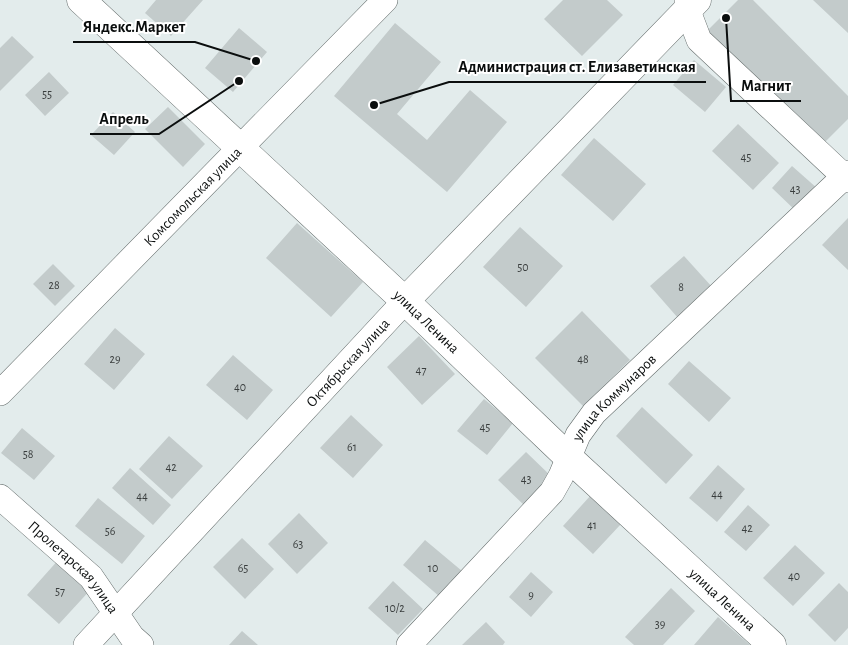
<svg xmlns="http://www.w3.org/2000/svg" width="848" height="645" font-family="'Alegreya Sans',sans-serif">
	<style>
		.building { fill: #c3cbcb }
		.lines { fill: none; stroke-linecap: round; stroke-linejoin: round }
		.minor-casing { stroke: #636b6a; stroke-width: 26 }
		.tertiary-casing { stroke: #636b6a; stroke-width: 29 }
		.minor { stroke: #fff; stroke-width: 25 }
		.tertiary { stroke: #fff; stroke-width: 28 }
		.labels { text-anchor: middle; stroke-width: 4; stroke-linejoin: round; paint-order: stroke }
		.number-label { font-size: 12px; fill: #393d3d }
		.street-label { font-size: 15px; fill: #0b0e0e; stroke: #fff }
		.leader { fill: none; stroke: #0b0e0e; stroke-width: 2 }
		.callout-dot { fill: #0b0e0e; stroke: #fff; stroke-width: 2 }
		.callout-label { font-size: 16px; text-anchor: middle; font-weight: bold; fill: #0b0e0e; stroke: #fff; stroke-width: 4; stroke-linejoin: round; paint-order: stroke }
	</style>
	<rect width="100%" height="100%" fill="#e3ecec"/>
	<path class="building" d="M156 0H203L171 36 145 13Z
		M563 0H607L623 15 582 56 544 19Z
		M738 0H753L848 96V119L821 146 707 31Z
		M813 0H848V33Z
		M395 23 441 62 397 114 427 140 470 90 507 122 447 192 334 96Z
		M239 28 267 52 233 92 205 68Z
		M12 36 34 57 0 91V48Z
		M694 60 726 87 705 112 673 85Z
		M49 72 69 93 45 116 25 95Z
		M168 107 205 144 183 167 145 129Z
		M113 112 135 132 114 155 91 135Z
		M738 124 779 163 753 190 712 151Z
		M594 138 646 184 613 221 561 175Z
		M792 166 818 189 797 212 772 188Z
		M848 218V270L822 245Z
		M297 223 363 282 331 317 266 258Z
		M520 227 563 266 526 307 483 267Z
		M684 256 713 288 678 318 650 286Z
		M53 264 75 286 55 306 33 284Z
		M582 311 630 360 583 406 535 358Z
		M115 328 145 354 114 390 84 364Z
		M419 336 455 374 422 405 387 367Z
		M233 355 273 390 247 420 206 385Z
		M689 361 731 398 709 422 668 384Z
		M484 399 513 423 487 455 457 431Z
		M642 407 693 455 666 484 616 436Z
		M351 415 383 445 353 478 320 448Z
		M22 428 55 456 34 480 1 453Z
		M169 436 203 466 172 499 139 469Z
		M526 452 553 478 525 506 498 480Z
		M718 465 745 489 717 522 689 498Z
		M130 468 171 505 153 525 112 488Z
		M591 495 621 524 593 554 563 526Z
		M98 498 145 536 122 564 75 526Z
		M748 505 770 525 746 551 724 532Z
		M299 513 328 543 297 574 268 544Z
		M242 538 274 569 245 599 213 567Z
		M425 540 462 571 440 597 403 565Z
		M795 545 825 573 793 606 763 578Z
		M60 558 93 587 59 624 27 595Z
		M531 572 553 592 531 617 509 597Z
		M393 581 423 609 398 635 368 608Z
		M839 583 848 592V628L835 642 808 615Z
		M671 588 695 611 663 645H634L625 637Z
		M718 617 750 645H694Z
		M486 622 505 642 503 645H462Z
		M242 631 258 645H229Z"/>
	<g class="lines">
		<g class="minor-casing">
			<g id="minor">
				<path d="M687 0 688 11 699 40 848 180"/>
				<path id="s1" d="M0 393 385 0"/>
				<path id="s2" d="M0 497 91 577 132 637 141 645"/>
				<path id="s3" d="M86 645 405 301"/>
				<path id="s4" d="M409 645 552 492 561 476 578 435 594 413 848 173"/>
			</g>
		</g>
		<g class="tertiary-casing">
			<g id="tertiary">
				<path id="s5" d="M81 0 405 301 568 457 772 645"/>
				<path d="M405 301 697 0"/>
			</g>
		</g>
		<use href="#minor" class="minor"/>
		<use href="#tertiary" class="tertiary"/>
	</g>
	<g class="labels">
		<g class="number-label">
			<text x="47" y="98">55</text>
			<text x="746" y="161">45</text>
			<text x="795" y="193">43</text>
			<text x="523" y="271">50</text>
			<text x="54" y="289">28</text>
			<text x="681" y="291">8</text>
			<text x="115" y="363">29</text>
			<text x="583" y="363">48</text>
			<text x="421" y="374">47</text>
			<text x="240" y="391">40</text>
			<text x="485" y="431">45</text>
			<text x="352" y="451">61</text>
			<text x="28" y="458">58</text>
			<text x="171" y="471">42</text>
			<text x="526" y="483">43</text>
			<text x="717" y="498">44</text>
			<text x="142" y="500">44</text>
			<text x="592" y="529">41</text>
			<text x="747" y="532">42</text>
			<text x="110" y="535">56</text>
			<text x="298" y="548">63</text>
			<text x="243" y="572">65</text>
			<text x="433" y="572">10</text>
			<text x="794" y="580">40</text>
			<text x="60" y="595">57</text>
			<text x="531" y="599">9</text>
			<text x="395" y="612">10/2</text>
			<text x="660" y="628">39</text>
		</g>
		<g class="street-label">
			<text dy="5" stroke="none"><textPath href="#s1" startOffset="275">Комсомольская улица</textPath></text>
			<text dy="5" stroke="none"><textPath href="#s5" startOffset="472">улица Ленина</textPath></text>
			<text dy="5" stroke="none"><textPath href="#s3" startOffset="385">Октябрьская улица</textPath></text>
			<text dy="5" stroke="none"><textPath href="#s4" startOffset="324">улица Коммунаров</textPath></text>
			<text dy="5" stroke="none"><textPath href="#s2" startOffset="102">Пролетарская улица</textPath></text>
			<text dy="5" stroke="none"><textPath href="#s5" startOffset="878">улица Ленина</textPath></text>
		</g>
	</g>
	<path class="leader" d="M256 61L195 42H73M374 105L449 82H706M726 18L731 101H801M239 81L159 134H90"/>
	<g class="callout-dot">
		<circle cx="256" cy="61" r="5"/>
		<circle cx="374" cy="105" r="5"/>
		<circle cx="726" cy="18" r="5"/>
		<circle cx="239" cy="81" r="5"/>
	</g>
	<g class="callout-label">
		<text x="134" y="32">Яндекс.Маркет</text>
		<text x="577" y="72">Администрация ст. Елизаветинская</text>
		<text x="766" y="91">Магнит</text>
		<text x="124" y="124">Апрель</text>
	</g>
</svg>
